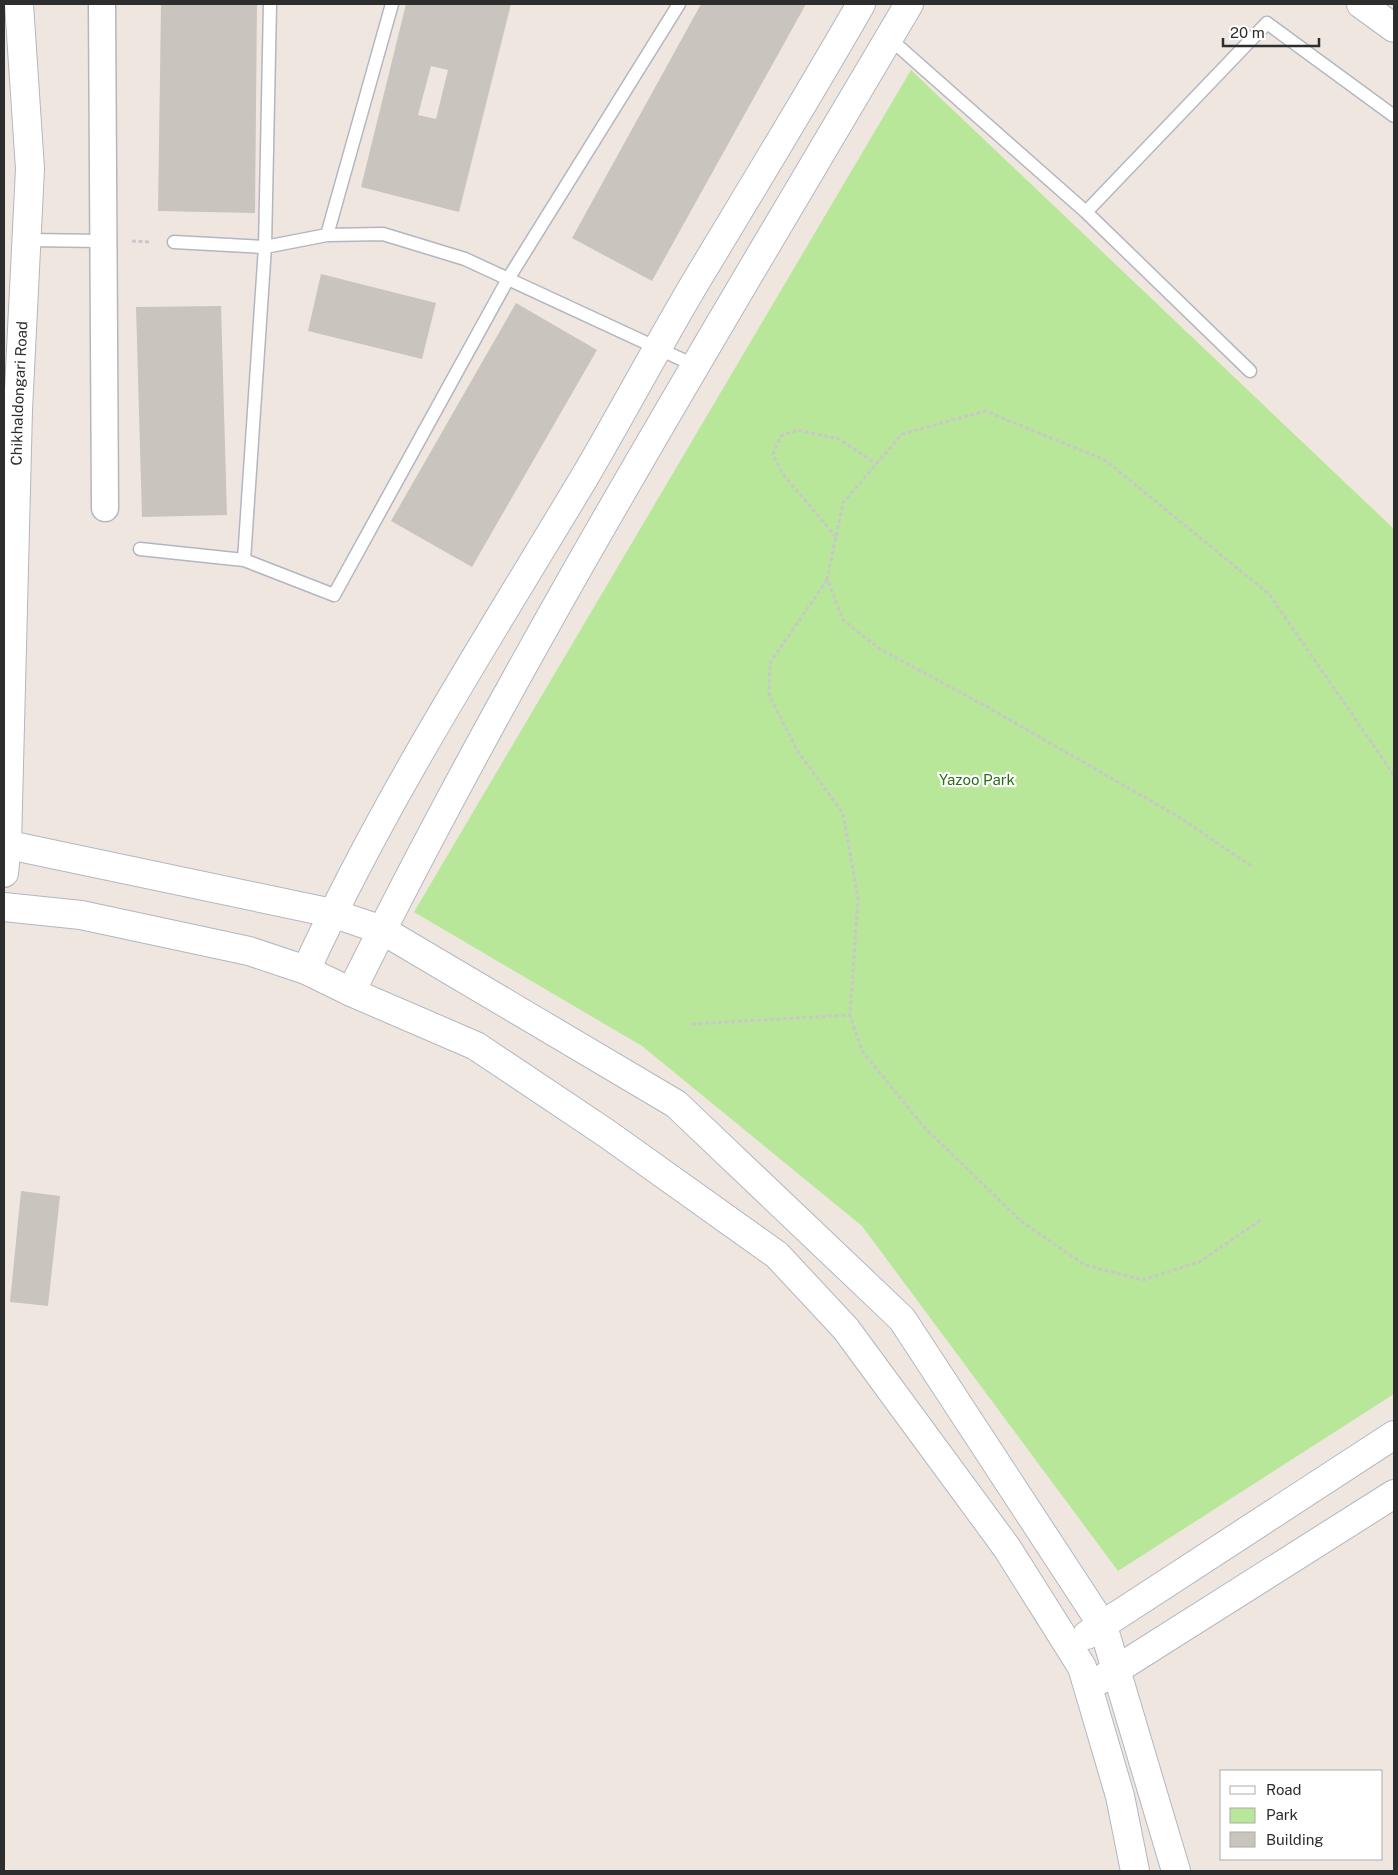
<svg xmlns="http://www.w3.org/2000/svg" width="1398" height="1875" font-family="'Public Sans',sans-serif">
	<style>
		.green { fill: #b8e79a }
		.building { fill: #cac4be; fill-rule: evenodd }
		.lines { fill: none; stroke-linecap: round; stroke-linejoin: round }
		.lane-casing { stroke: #b3b6c1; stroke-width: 15 }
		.street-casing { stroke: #b3b6c1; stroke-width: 29 }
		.secondary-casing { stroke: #b3b6c1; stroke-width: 30 }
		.path { stroke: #c8c8c8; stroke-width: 3; stroke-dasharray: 4 2.5; stroke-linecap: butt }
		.lane { stroke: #fff; stroke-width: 12 }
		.street { stroke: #fff; stroke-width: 26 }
		.secondary { stroke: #fff; stroke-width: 28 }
		.labels { text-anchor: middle; stroke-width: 4.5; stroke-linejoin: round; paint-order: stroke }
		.street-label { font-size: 15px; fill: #2d2d2d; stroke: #fff }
		.park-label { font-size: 15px; fill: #2e6e18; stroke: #fff }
	</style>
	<rect width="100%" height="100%" fill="#efe7df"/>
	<path class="green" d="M911 70 1394 529V1394L1118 1571 862 1226 642 1046 414 912Z"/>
	<path class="building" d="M161 4H257L255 213 158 211Z
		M406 4H511L459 212 361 187ZM431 66 448 70 436 119 418 115Z
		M701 4H806L652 281 572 238Z
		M321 274 436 303 422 359 308 331Z
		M516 303 597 350 472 567 391 521Z
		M221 306 227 515 142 517 136 307Z
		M21 1191 60 1196 48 1306 10 1302Z"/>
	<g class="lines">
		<g class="lane-casing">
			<path id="lane" d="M270 4 265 247 244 560 334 595 508 279 679 4
				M889 38 1086 212
				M327 235 392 4
				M27 240 104 241
				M174 242 265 247 327 235 383 234 465 259 696 366
				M1250 371 1086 212 1267 23 1394 116
				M140 549 244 560"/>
		</g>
		<g class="street-casing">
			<path id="street" d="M102 4 105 508"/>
		</g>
		<g class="secondary-casing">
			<g id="secondary">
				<path d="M1361 4 1394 28"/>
				<path d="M4 844 332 913 382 930 676 1104 902 1319 1103 1626 1176 1871"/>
				<path id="s1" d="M4 873 7 844 18 410 30 169 19 4"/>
				<path d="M4 907 81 915 249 951 306 970 351 992 476 1046 606 1133 777 1255 846 1329 1007 1548 1082 1667 1120 1796 1135 1871"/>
				<path d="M306 970C385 798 487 640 584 478 621 415 655 351 692 288 749 193 806 100 861 4"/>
				<path d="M351 992C519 653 717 330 909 4"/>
				<path d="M1087 1635 1394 1435"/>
				<path d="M1100 1680 1394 1494"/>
			</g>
		</g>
		<path class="path" d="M132 241 151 242
			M836 537 782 473 773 454 781 436 798 430 839 439 876 464
			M827 580 770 663 769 695 798 752 843 813 858 899 850 1015 862 1051 924 1127 1022 1222 1085 1265 1143 1280 1201 1261 1262 1219
			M1251 866 1179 817 991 709 880 649 843 620 827 579 843 503 902 434 985 411 1105 460 1269 594 1394 775
			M692 1024 850 1015"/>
		<use href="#lane" class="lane"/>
		<use href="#street" class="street"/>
		<use href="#secondary" class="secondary"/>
	</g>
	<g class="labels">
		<g class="street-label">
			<text dy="5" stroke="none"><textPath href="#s1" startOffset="480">Chikhaldongari Road</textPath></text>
		</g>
		<g class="park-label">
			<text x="977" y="785">Yazoo Park</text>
		</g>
	</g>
	<rect width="1398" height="1875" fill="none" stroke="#2d2d2d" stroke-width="10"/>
	<rect x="1220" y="1770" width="162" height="90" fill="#ffffff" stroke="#ababab"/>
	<rect x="1230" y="1786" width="25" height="8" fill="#ffffff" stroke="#ababab"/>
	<text x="1266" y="1795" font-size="15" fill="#2d2d2d">Road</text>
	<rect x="1230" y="1808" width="25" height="15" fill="#b8e79a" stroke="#ababab"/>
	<text x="1266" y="1820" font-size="15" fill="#2d2d2d">Park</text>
	<rect x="1230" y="1832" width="25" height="15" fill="#cac4be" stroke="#ababab"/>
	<text x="1266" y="1845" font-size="15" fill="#2d2d2d">Building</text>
	<path d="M1223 38v8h96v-8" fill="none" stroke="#2d2d2d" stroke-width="2.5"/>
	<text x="1230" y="38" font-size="15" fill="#2d2d2d" stroke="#ffffff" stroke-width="4" paint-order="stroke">20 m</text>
</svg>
